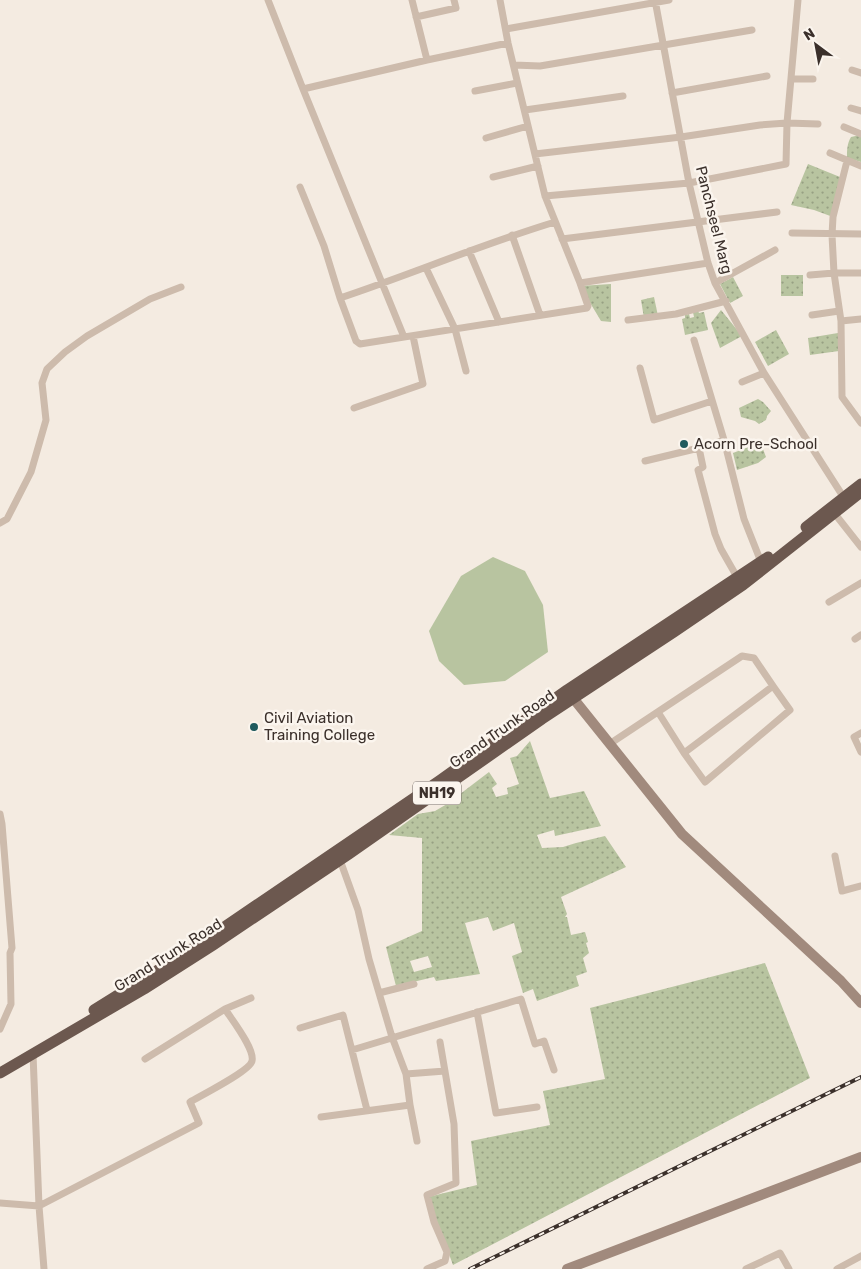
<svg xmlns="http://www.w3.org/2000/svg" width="861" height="1269" font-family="Rubik,sans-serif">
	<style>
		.green { fill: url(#green-dots); fill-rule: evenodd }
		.pitch { fill: #b8c4a0 }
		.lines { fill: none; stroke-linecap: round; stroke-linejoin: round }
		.minor { stroke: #cdbbac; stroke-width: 7 }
		.secondary { stroke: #a18a7d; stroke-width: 10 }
		.trunk { stroke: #6c584f; stroke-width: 11 }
		.rail-casing { stroke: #3b302b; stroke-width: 4 }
		.rail { stroke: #fbf5ee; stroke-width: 2; stroke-dasharray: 5.5; stroke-linecap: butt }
		.poi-dot { fill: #1f5a5e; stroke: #fbf5ee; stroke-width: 2 }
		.labels { text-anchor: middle; stroke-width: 5; stroke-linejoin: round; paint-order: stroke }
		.shield { fill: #fbf5ee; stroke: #756b66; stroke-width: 1 }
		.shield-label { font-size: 14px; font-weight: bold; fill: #3b302b }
		.street-label { font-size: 15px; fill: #3b302b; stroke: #fbf5ee }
		.poi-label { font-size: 15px; fill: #3b302b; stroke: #fbf5ee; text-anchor: start }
	</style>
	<defs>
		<pattern id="green-dots" width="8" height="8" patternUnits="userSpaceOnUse" patternTransform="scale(1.25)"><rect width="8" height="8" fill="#b8c4a0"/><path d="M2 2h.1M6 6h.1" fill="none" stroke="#97a083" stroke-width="1.8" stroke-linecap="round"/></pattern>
	</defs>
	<rect width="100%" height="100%" fill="#f4ebe1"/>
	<path class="green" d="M861 133V162L847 158C847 150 847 144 851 137L860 135Z
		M808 164 840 177 833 217 814 210 791 205Z
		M781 275H803V296H781Z
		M733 277 743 296 730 303 720 284Z
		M611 284V322L601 321 580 286Z
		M654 297 658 316 644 318 641 300Z
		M721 310 742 336 720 348 711 323Z
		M698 311 699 313 704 312 708 330 685 335 682 319 685 318V315L689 314 690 318 694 317 693 312Z
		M776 330 789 354 768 366 755 342Z
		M838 333 839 351 810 355 808 338Z
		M758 399 763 402 771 411 767 416 766 420 759 424 755 421 741 417 739 408Z
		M759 443 761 444 766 457 758 463 737 470 733 453Z
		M530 741 550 798 584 791 601 826 555 836 554 830 537 835 542 848 563 847 576 843 605 836 626 867 561 897 567 914 565 917H567L571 935 585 932 588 942 586 943 589 953 583 958 587 972 576 976 579 986 537 1001 533 989 523 993 512 956 522 952 514 923 493 931 488 917 465 923 480 974 436 981 434 977 396 986 386 947 422 931V838L389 835 418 814 435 811 447 804 489 772 497 784 492 788 496 797 508 794 507 788 519 784 510 758 517 756ZM428 956 432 967 414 972 410 961Z
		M765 963 810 1078 453 1265 428 1197 477 1185 471 1141 550 1125 543 1091 605 1079 590 1008Z"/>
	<path class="pitch" d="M493 557 525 571 543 605 548 652 505 681 464 685 439 661 429 631 461 576Z"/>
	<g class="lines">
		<path class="minor" d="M268 0 303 89 404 337
			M412 0 427 60
			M500 0 508 43 545 196 580 283 708 263
			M655 0 689 183 708 263 715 283 764 373 846 501
			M416 17 456 8 454 0
			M506 29 669 0
			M514 65 540 66 752 30
			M852 70 861 73
			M791 79H813
			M303 89 427 60 508 43
			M475 91 517 83
			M672 93 767 76
			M851 108 861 111
			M525 110 623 96
			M844 127 861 134
			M486 138 528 126
			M830 153 861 166
			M535 154 681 137 760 125 787 123 818 124
			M847 161 833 217 832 235 834 273 841 321 842 397 861 423
			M493 177 538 166
			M300 187 324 246 340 298 356 341 360 344 587 308 588 306 580 283
			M545 196 689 183 786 164 787 123 798 0
			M792 233 861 234
			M512 235 540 315
			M562 239 777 212
			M469 251 499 322
			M426 268 455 329 466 371
			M810 275 834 273H861
			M715 283 775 250
			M340 298C412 274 482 244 555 222
			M812 315 839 311
			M628 320 676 314 726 301
			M841 321 861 319
			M694 340 724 440 744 519 761 562
			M640 368 654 420 712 401
			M742 382 764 373
			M354 408 423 384 413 336
			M699 448 703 467 698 470 715 534 721 549 737 577
			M645 461 699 448 724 440
			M835 514 861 547
			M0 523 7 519 31 472 46 420 42 383 47 369 65 352 87 336 150 299 181 287
			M829 602 861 583
			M855 639 861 635
			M861 733 854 737 861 752
			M610 744 614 741 742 656 754 658 773 686 684 753 658 712
			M684 753 705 782 790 710 773 686
			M0 814 2 824 12 948 10 953 11 1004 0 1029
			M835 856 842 891 861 886
			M340 860 358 910 369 959 392 1037 406 1074 410 1105 417 1141
			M379 993 414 984
			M477 1012 496 1113 537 1107
			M300 1028 343 1015 367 1110
			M352 1050 521 999 535 1044 544 1041 554 1070
			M33 1054 39 1206 44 1269
			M145 1059 225 1009 251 998
			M406 1074 445 1071
			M321 1117 410 1105
			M0 1203 39 1206 199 1123 190 1102C200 1096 250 1071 252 1061 255 1049 232 1020 225 1009
			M427 1269 445 1261 447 1252 434 1222 427 1195 456 1183 454 1124 440 1042
			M746 1269 780 1253 789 1269
			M837 1269 861 1256"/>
		<path class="secondary" d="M569 693 682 834 841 981 861 1003
			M567 1269 861 1157"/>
		<path class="trunk" d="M806 527 861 484
			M94 1010 195 947 439 781 567 690 768 557
			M0 1073 144 989 213 945 349 854 542 719 674 632 743 585 861 492"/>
		<g class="rail-casing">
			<path id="rail" d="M470 1269 861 1077"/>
		</g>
		<use href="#rail" class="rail"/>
	</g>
	<g class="poi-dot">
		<circle cx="684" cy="444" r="5"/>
		<circle cx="254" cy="727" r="5"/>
	</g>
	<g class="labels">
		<rect class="shield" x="413" y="781.5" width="48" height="23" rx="4"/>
		<g class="shield-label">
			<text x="437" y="798">NH19</text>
		</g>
		<g class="street-label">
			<text transform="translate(714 220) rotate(76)" y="5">Panchseel Marg</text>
			<text transform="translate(502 729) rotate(-35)" y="5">Grand Trunk Road</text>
			<text transform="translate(168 955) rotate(-32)" y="5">Grand Trunk Road</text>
		</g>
		<g class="poi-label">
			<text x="694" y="449">Acorn Pre-School</text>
			<text x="264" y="723">Civil Aviation<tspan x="264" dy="17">Training College</tspan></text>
		</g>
	</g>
	<g transform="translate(816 45) rotate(328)" stroke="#fbf5ee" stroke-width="4" paint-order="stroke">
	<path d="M0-4L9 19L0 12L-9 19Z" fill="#3b302b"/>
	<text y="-8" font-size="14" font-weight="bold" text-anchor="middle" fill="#3b302b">N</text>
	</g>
</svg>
